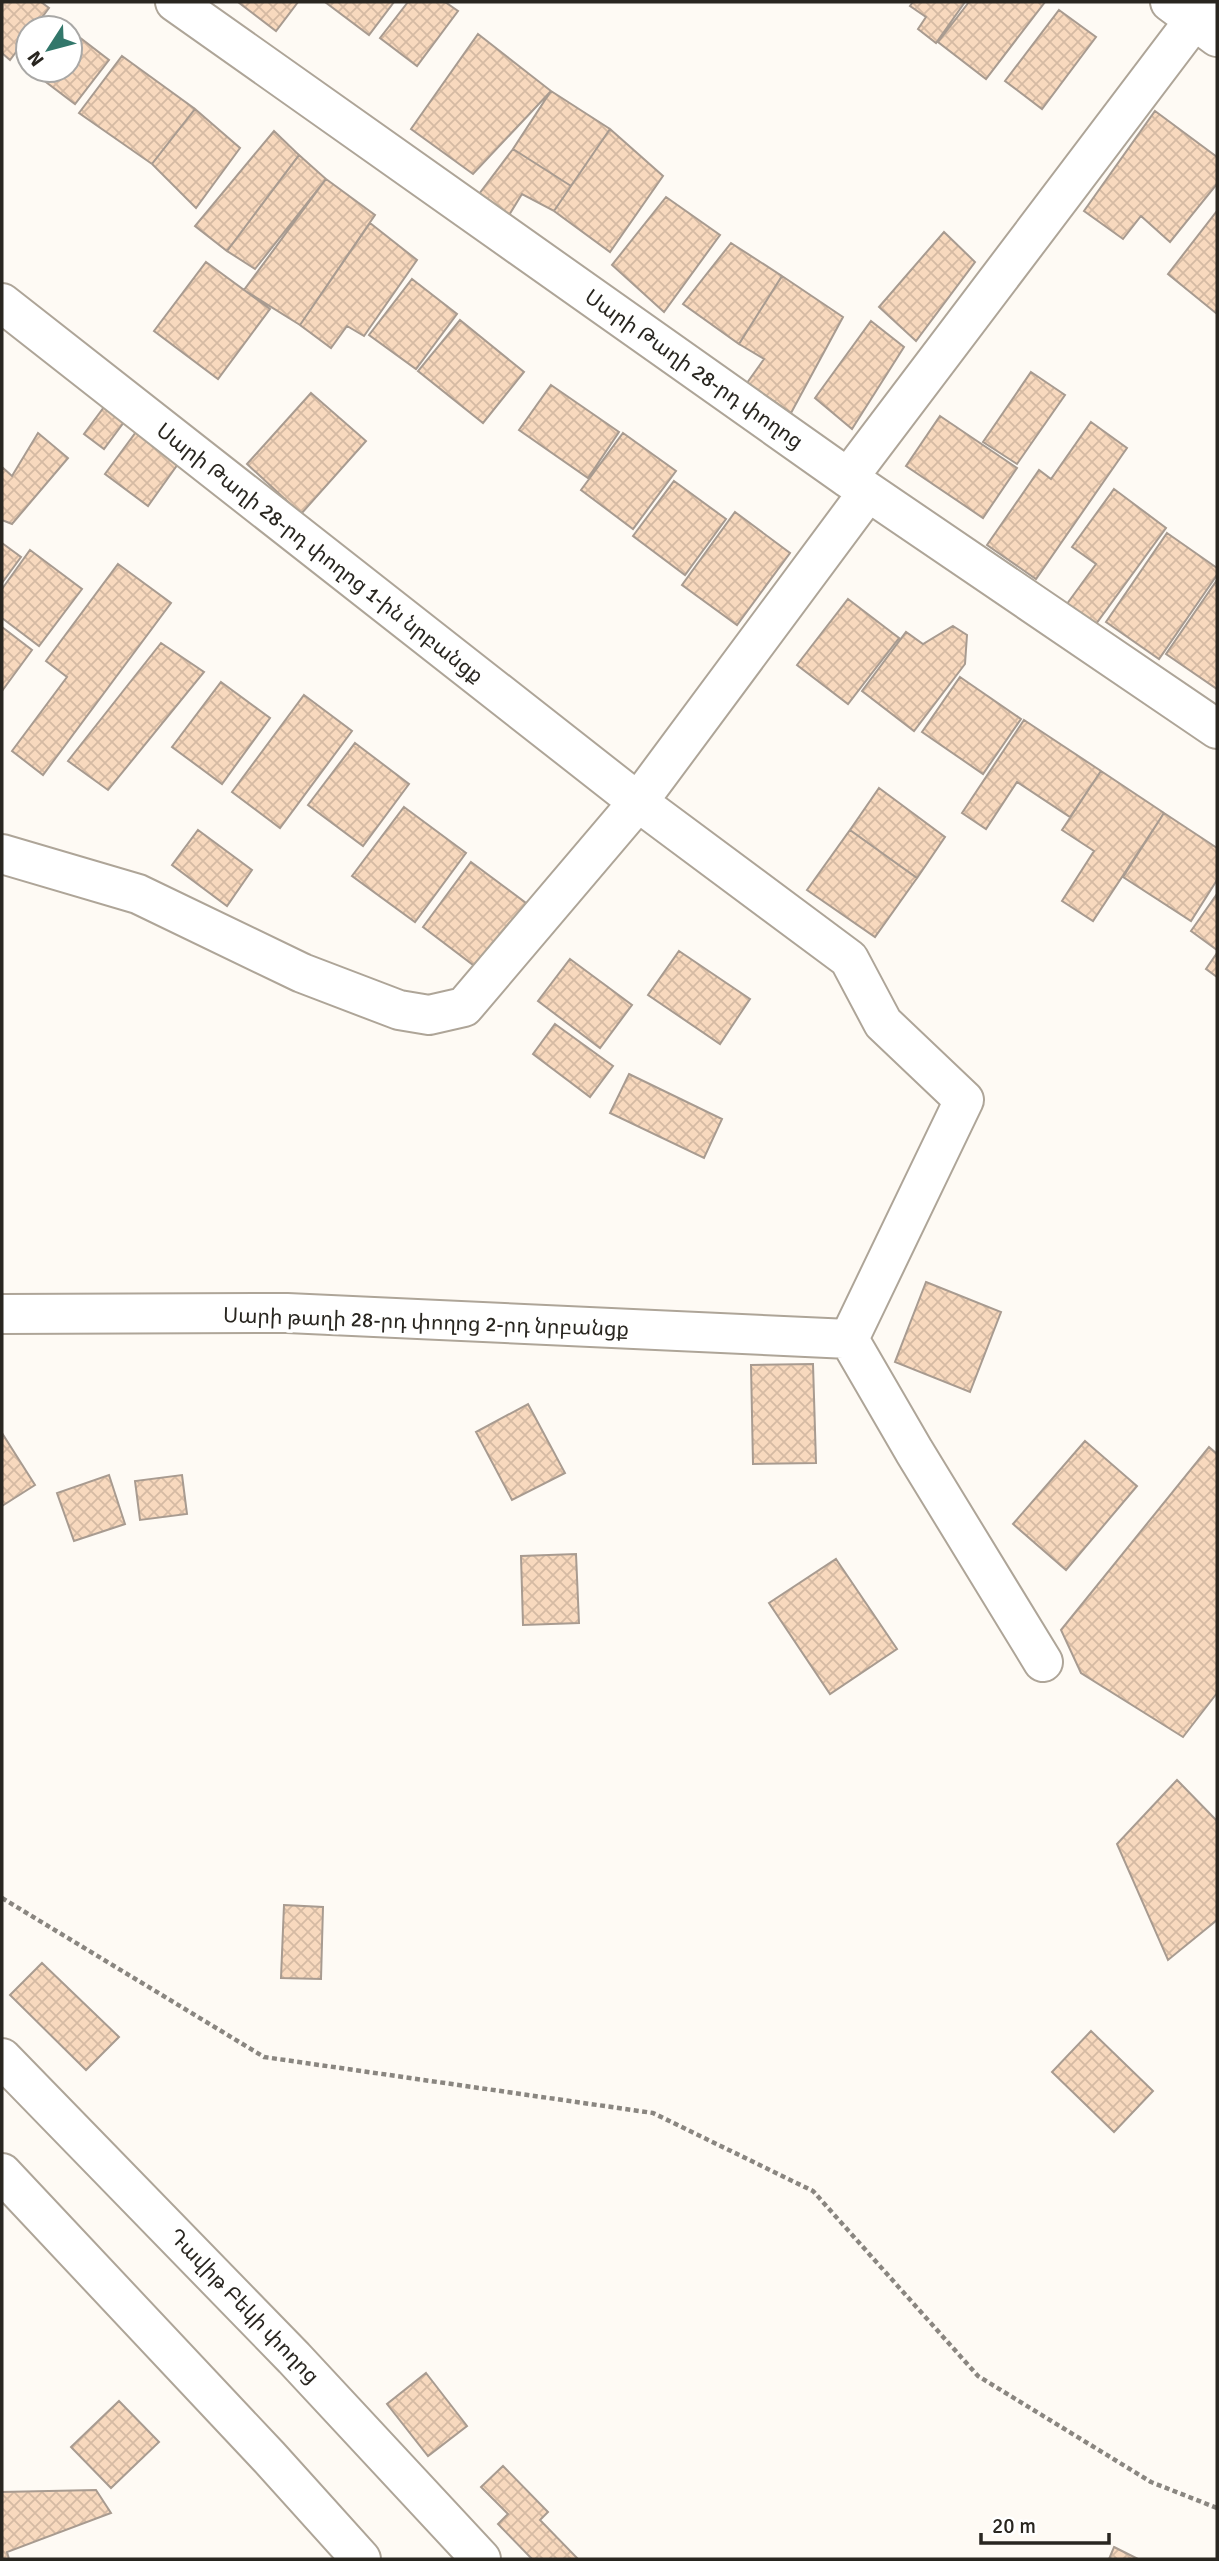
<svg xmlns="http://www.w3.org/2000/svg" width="1219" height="2561" font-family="Signika,'Noto Sans Armenian',sans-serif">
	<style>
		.building { fill: url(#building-cross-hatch); stroke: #a89b90; stroke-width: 2 }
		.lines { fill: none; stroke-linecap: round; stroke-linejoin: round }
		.minor-casing { stroke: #aea598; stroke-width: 42 }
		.major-casing { stroke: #aea598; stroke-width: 42 }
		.path { stroke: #8a8680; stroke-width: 4.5; stroke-dasharray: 5 3.5; stroke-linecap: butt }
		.minor { stroke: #fff; stroke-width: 38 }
		.major { stroke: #fff; stroke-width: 38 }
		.labels { text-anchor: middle; stroke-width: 7; stroke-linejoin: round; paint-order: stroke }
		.street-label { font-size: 21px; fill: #292620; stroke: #fff }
	</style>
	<defs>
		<pattern id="building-cross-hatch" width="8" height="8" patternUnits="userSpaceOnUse" patternTransform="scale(1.75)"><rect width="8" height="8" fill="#f8d9be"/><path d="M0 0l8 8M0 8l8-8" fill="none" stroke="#d5baa3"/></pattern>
	</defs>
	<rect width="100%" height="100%" fill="#fefaf4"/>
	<path class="building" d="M2 2H41L49 8 34 28H28V36L10 60 2 53Z
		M238 2H298L276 31Z
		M325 2H394L369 35Z
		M408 2H445L458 11 417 66 380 38Z
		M913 2H965L936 43 918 29 926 17 910 6Z
		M969 2H1045L986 79 938 42Z
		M1059 10 1096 37 1042 109 1005 81Z
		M70 30 109 60 75 104 30 70H70Z
		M478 34 551 91 473 174 411 129Z
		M122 56 195 109 152 164 79 113Z
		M551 91 610 129 571 186 513 149Z
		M195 109 240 148 196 208 152 164Z
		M1155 111 1217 157V184L1170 242 1141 216 1123 239 1084 211Z
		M610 129 663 176 610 252 554 211Z
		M274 131 299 155 227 251 195 226Z
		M513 149 571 186 554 211 522 194 506 220 476 198Z
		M299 155 326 179 255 269 227 251Z
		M326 179 375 215 300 325 244 290Z
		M666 197 720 235 664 312 612 265Z
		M1217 211V314L1168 274Z
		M370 223 417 260 364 336 347 326 331 348 300 325Z
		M944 232 975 262 916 341 879 307Z
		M731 243 782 276 739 344 683 304Z
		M206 262 270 309 218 379 154 331Z
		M782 276 843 317 791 413 747 383 764 359 739 344Z
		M412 279 457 314 416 369 369 335Z
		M460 320 524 372 483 423 418 371Z
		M871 321 904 347 852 429 815 398Z
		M1031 372 1065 395 1017 464 983 442Z
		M551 385 619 432 588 478 519 430Z
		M311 393 366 441 301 514 247 464Z
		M110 399 130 414 104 449 84 434Z
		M940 416 1017 468 983 518 906 466Z
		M1091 422 1127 448 1036 579 987 545 1039 470 1051 479Z
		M136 432 178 464 148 506 105 474Z
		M38 433 68 458 12 524 2 520V467L12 476Z
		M623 433 676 471 633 529 581 490Z
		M674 481 726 519 685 575 633 536Z
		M1114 489 1166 528 1093 628 1064 608 1096 564 1072 547Z
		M735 512 790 553 737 625 682 585Z
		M1167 533 1217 568V575L1159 659 1106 622Z
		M2 543 21 557 2 583Z
		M30 550 82 589 39 646 2 618V589Z
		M118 564 171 603 43 775 12 751 67 677 46 661Z
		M1217 580V689L1166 654Z
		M848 599 899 638 848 704 797 665Z
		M953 626 967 635 965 664 914 731 862 691 906 632 923 644Z
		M2 627 32 650 2 691Z
		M161 643 204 672 108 790 68 761Z
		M960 677 1021 719 983 774 922 732Z
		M221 682 270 718 222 784 172 747Z
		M304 695 352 731 280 828 232 792Z
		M1024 720 1101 771 1070 817 1017 782 986 829 962 813Z
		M355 743 409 784 363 846 308 805Z
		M1101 771 1164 813 1093 921 1062 901 1094 851 1062 830Z
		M879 788 945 837 917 878 850 830Z
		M404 807 466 853 415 922 352 876Z
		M1164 813 1217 848V880L1191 921 1123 877Z
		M198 830 252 870 227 906 172 865Z
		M850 830 917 878 875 937 807 890Z
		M471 862 534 909 485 974 423 927Z
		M1217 894V950L1191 931Z
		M679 951 750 999 720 1044 648 995Z
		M1217 953V977L1206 969Z
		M570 959 632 1005 600 1048 538 1001Z
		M555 1024 613 1066 590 1097 533 1054Z
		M629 1074 722 1119 704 1158 610 1113Z
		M926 1282 1001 1312 970 1392 895 1362Z
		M813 1364 816 1463 753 1464 751 1365Z
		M528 1404 565 1473 512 1500 476 1432Z
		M2 1433 35 1485 2 1506Z
		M1085 1441 1137 1486 1066 1570 1013 1524Z
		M1209 1447 1217 1454V1693L1183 1737 1081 1673 1061 1630Z
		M109 1475 125 1524 74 1541 57 1493Z
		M182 1475 187 1514 140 1520 135 1481Z
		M576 1554 579 1623 523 1625 521 1556Z
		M836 1559 897 1649 830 1694 769 1603Z
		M1177 1780 1217 1821V1920L1168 1960 1117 1844Z
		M284 1905 323 1907 321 1979 281 1978Z
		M42 1963 119 2037 86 2070 10 1995Z
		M1091 2031 1153 2091 1114 2132 1052 2072Z
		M426 2373 467 2426 428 2456 387 2404Z
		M119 2401 159 2442 111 2488 71 2447Z
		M503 2466 548 2512 540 2520 578 2559H532L498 2524 508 2514 481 2487Z
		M96 2490 111 2513 7 2552 9 2559H2V2492Z
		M1114 2547 1138 2559H1109Z"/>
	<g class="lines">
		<g class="minor-casing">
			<path id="minor" d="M175 2 848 478 1217 729
				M1170 2 1217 37
				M2 303 638 802 849 959 883 1023 964 1100 849 1339
				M848 478 1208 2
				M2 854 138 894 302 973 399 1010 429 1015 464 1007 638 802 868 492
				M2 1314 287 1313 849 1339
				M849 1339 914 1451 1043 1662"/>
		</g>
		<g class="major-casing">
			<path id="major" d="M2 2058 294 2358 481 2559
				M2 2173 269 2457 361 2559"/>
		</g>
		<path class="path" d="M2 1898 264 2057 653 2113 813 2191 978 2376 1151 2482 1217 2508"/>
		<use href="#minor" class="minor"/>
		<use href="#major" class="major"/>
	</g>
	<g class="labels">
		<g class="street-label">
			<text transform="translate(694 369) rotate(35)" y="7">Սարի Թաղի 28-րդ փողոց</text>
			<text transform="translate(320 553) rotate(38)" y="7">Սարի Թաղի 28-րդ փողոց 1-ին նրբանցք</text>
			<text transform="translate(426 1322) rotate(2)" y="7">Սարի թաղի 28-րդ փողոց 2-րդ նրբանցք</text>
			<text transform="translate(244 2306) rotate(46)" y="7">Դավիթ Բեկի փողոց</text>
		</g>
	</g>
	<rect width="1219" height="2561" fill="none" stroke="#292620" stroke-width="7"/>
	<g transform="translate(49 49) rotate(234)"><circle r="33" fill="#ffffff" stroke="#a9a8a6" stroke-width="2"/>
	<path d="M0-5L12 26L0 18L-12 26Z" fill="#32776b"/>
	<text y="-10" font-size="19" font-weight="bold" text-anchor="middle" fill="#292620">N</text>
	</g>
	<path d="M981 2533v10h128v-10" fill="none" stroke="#292620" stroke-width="3.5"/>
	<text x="992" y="2533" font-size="21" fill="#292620" stroke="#ffffff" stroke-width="5" paint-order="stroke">20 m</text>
</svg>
